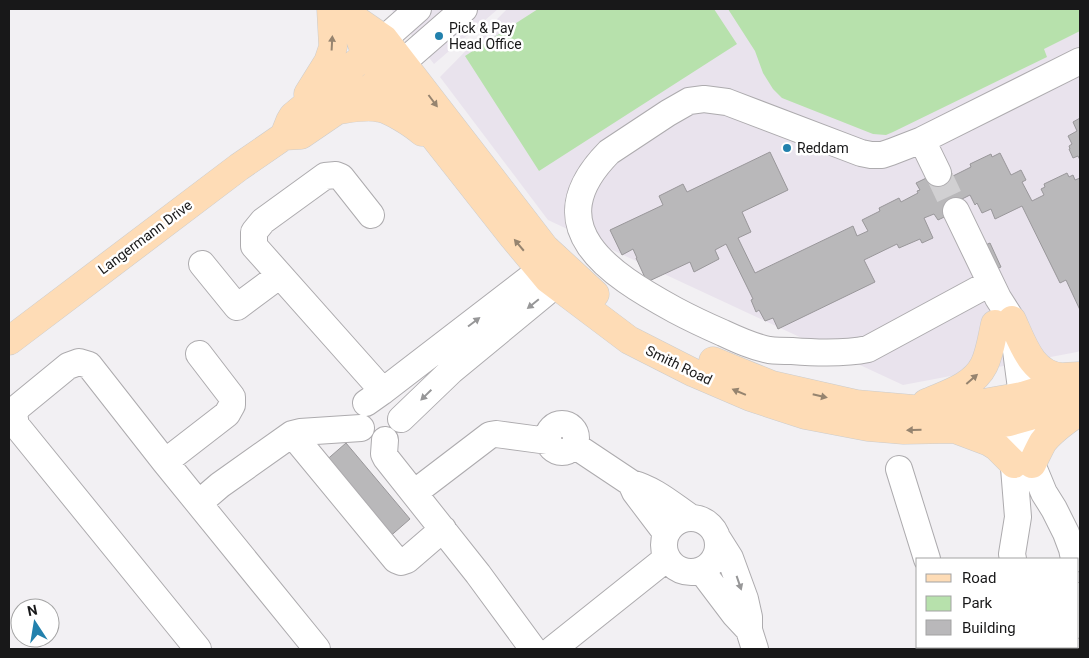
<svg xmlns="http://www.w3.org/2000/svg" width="1089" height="658" font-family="Roboto,sans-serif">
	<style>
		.built { fill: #e9e3ed }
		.green { fill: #b7e1ac }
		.building { fill: #b9b8ba; stroke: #99979a }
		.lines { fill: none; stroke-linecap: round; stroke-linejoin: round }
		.minor-tunnel { stroke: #d1d0d2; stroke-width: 26; stroke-dasharray: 26 13; stroke-linecap: butt }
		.minor-casing { stroke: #adabae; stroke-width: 28 }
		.major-casing { stroke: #ccc; stroke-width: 29 }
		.minor { stroke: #fff; stroke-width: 26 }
		.major { stroke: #fedcb6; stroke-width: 28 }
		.oneway { fill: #96846f }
		.oneway2 { fill: #979798 }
		.poi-dot { fill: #2281ad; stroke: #fff; stroke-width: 2 }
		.labels { text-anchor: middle; stroke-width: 5; stroke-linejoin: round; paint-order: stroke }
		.poi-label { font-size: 14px; fill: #181819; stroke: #fff; text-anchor: start }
		.street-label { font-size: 14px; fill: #181819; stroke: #fff }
	</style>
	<rect width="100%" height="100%" fill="#f2f0f3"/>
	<path class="built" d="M391 9H498L434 64Z
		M507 9H1080V351L1077 352 903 385 548 220 440 77Z"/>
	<path class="green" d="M538 9H714L737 44 539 171 465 56Z
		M728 9H1080V31L1044 49 1047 57 893 132 886 135 873 134 782 98 773 89 763 73 755 51Z"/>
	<path class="building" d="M1080 118V160L1078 156 1073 158 1069 149H1070L1069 146 1072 144 1068 136 1077 131 1073 122Z
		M770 152 788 190 742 212 751 232 738 238 755 273 853 226 857 236 868 231 862 220 880 211 879 208 899 198 901 202 918 193 917 191 920 190 916 183 949 167 953 176 971 167 970 164 991 154 992 157 1000 153 1011 175 1021 170 1026 180 1022 182 1032 201 1044 195 1041 189 1045 187 1044 184 1067 173 1069 177 1073 175 1075 180 1080 178V310L1066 280 1060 283 1022 206 995 219 991 209 982 213 977 203 975 205 970 195 960 200 963 208 938 220 934 214 924 218 933 238 922 243 920 239 899 248 897 244 864 260 875 282 778 329 773 318 765 321 759 310 756 312 751 300 753 299 726 244 715 250 719 259 694 272 690 262 647 282 636 258H637L633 249 622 255 610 230 663 205 659 196 683 184 687 192Z
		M990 243 1001 267 987 273 979 248Z
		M346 443 410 519 387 539 323 463Z"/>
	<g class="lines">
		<path class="minor-tunnel" d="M938 173 956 211"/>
		<g class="minor-casing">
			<path id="minor" d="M384 39 418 9
				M402 63 464 9
				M922 140 938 173
				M956 211 998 298 1012 320 1022 396 1032 464 1044 493 1054 509 1066 533 1072 549 1074 559
				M371 215 341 177 336 175 325 176 263 221 254 232V246L383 391
				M202 264 237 307 280 275
				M990 283 868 349C844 354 817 353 792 351 785 351 777 351 769 350 753 347 738 340 723 333 707 326 690 318 675 310 609 274 535 227 609 152L668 113 689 101 704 99 727 102 861 153 871 155H882L891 152 922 140 1080 61
				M366 403 383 391 556 258
				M401 419 451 371 571 272
				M548 438a14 14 0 1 1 28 0a14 14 0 1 1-28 0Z
				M292 434 396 560 401 562 407 560 443 529
				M385 440 384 454 386 458 478 574 533 649
				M1012 443 1018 517 1012 554 1013 559
				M574 445 631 483C654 489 671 504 690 517
				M165 462 227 414 232 405V397L199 354
				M899 469 927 559
				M631 483 635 492 666 533
				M414 493 490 435 496 434 548 441
				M199 503 220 485 292 434 300 432 361 428
				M664 545a27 27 0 1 1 54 0a27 27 0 1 1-54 0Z
				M718 539 730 558 745 599 749 617V630L755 649
				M701 570 735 615 749 630
				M1078 596 1080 625
				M953 647 954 649
				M1058 647 1059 649
				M198 649 16 425 14 414 18 407 68 366 79 362 89 365 165 462 317 649
				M553 649 667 558"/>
		</g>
		<g class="major-casing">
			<path id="major" d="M345 9 352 17 366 55 398 91 513 237 548 279 629 340 694 373 750 397 805 415 868 427 904 430 954 429 1009 422 1080 402
				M352 17 384 39 545 248 595 294
				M308 94 328 62 333 47 331 9
				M340 110C352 108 367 105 380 108 391 110 413 124 422 132
				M284 136 290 121 293 116 380 43
				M1012 320C1023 344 1032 375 1062 377 1067 377 1073 376 1078 376
				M9 341 239 167 284 136 301 135 386 77 399 66
				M713 361 772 385 856 404 913 409 961 407 1006 399 1022 396 1080 378
				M926 403C946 394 973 387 984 365 990 353 992 337 995 324
				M957 430 989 442 997 447 1014 464
				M1032 464C1036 456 1039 449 1043 442 1053 429 1067 420 1080 411"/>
		</g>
		<use href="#minor" class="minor"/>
		<use href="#major" class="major"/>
	</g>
	<defs><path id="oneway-solid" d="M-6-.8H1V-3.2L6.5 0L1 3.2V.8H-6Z" transform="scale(1.25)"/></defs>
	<g class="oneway">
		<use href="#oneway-solid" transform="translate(332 43) rotate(-87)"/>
		<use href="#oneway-solid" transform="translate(433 101) rotate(53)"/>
		<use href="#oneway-solid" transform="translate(519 245) rotate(-130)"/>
		<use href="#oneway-solid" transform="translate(972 379) rotate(-41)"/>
		<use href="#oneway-solid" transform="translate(739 392) rotate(-157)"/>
		<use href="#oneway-solid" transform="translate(820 396) rotate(13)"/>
		<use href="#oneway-solid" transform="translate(914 430) rotate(179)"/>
	</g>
	<g class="oneway2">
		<use href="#oneway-solid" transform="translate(533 304) rotate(141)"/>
		<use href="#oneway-solid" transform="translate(474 322) rotate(-37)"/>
		<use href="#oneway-solid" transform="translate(426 395) rotate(136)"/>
		<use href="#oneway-solid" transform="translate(739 583) rotate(71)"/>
	</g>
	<g class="poi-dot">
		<circle cx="439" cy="36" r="5"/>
		<circle cx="787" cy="148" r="5"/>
	</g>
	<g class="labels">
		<g class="poi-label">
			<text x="449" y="33">Pick &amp; Pay<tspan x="449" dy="16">Head Office</tspan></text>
			<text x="797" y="153">Reddam</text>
		</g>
		<g class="street-label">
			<text transform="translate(145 237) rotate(-37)" y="5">Langermann Drive</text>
			<text transform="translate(679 365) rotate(26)" y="5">Smith Road</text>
		</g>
	</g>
	<rect width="1089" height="658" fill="none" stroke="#181819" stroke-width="20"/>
	<rect x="916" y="558" width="162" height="90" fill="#ffffff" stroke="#a3a3a3"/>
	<rect x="926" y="574" width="25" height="8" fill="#fedcb6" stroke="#a3a3a3"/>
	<text x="962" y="583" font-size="15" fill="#181819">Road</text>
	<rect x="926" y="596" width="25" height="15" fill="#b7e1ac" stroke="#a3a3a3"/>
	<text x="962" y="608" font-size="15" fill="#181819">Park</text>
	<rect x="926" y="620" width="25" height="15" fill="#b9b8ba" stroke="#a3a3a3"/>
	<text x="962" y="633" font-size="15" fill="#181819">Building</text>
	<g transform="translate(35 623) rotate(348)"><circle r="24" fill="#ffffff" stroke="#a3a3a3"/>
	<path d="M0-4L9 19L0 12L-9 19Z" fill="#2281ad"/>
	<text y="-8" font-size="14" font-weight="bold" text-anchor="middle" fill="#181819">N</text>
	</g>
</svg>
